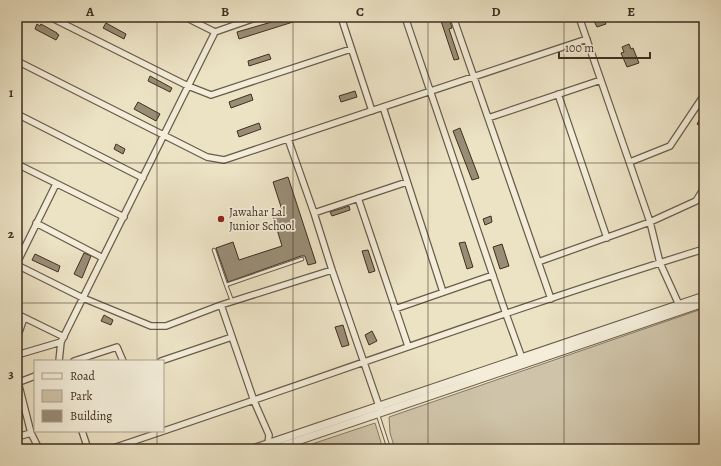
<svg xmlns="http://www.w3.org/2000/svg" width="721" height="466" font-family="Alegreya,serif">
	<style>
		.green { fill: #cfc4a9; stroke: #877a65 }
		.building { fill: #998d76; stroke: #3f2f21 }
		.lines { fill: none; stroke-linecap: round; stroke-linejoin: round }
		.service-casing { stroke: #6a5c4a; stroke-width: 4.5 }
		.minor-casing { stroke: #6a5c4a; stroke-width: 8 }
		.tertiary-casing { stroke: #6a5c4a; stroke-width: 9 }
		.service { stroke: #f3edd9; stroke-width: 2.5 }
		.minor { stroke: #f3edd9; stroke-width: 5.5 }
		.tertiary { stroke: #f3edd9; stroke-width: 7 }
		.grid { fill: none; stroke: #3f2f21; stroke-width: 1; stroke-opacity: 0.55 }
		.poi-dot { fill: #8f2418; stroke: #f3edd9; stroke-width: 1.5 }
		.labels { text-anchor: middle; stroke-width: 3.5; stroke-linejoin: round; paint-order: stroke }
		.poi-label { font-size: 12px; fill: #3f2f21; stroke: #f3edd9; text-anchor: start }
		.neatline { fill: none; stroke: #3f2f21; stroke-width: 1.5 }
		.grid-label { font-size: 13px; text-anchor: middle; font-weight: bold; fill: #3f2f21 }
	</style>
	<rect width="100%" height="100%" fill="#ece3c5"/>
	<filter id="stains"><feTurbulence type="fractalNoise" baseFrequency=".005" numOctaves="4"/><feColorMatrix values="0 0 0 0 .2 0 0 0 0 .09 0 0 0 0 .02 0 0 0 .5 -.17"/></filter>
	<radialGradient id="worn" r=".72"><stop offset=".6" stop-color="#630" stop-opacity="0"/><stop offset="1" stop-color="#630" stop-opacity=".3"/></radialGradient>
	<path class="green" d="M699 310 704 324V449H505L504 447 499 449H395L390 433 389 417Z
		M375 423 383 449H297Z"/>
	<path class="building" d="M289 17H291L293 22 239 39 237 32Z
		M443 17H449L452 28 449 29 459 59 454 60 440 18Z
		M603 17 606 24 597 27 594 21Z
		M106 23 126 34 124 39 103 28Z
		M37 24 40 26 41 24 57 33V34L59 35 56 40 35 29Z
		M629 44 631 49 633 48 639 63 627 67 621 53 624 52 622 47Z
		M269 54 271 59 249 66 248 61Z
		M150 76 172 88 170 92 148 81Z
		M355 91 357 97 341 102 339 96Z
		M251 94 253 100 231 108 229 102Z
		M138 102 160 114 156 121 134 109Z
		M704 112V123L702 127 697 124Z
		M259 123 261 129 239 137 237 131Z
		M460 128 479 178 472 180 453 131Z
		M116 144 125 149 123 154 114 149Z
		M288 177 316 263 308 265 305 256H301L228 282 216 248 233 242 239 260 282 246 273 216 283 213 273 182Z
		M349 206 350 210 332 216 330 212Z
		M491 216 492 222 485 225 483 219Z
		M465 242 473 267 467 269 459 243Z
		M502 244 509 266 500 269 493 247Z
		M368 250 375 271 369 273 362 251Z
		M84 253 91 256 82 278 74 274Z
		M35 254 60 266 58 272 32 260Z
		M104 315 113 320 111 325 101 321Z
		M343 325 349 345 342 347 335 327Z
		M372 331 377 341 369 345 365 335Z"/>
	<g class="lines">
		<g class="service-casing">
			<path id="service" d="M214 250 226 285
				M232 301 226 285 302 259
				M378 415 389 449"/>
		</g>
		<g class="minor-casing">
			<path id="minor" d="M50 17 188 86 211 95 351 49
				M185 17 215 32
				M341 17 372 111
				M405 17 506 314 523 361
				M453 17 551 299
				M579 17 650 222 660 263 680 307
				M454 20 461 17
				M17 61 207 157 224 160 587 39
				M558 94 607 238
				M383 107 443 292
				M17 114 143 178
				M488 118 601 80
				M288 139 314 213 332 270 380 409
				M630 162 670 146 704 95
				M17 164 124 217
				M358 198 408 346
				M314 213 407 182
				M36 223 103 258
				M538 262 650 222 696 201 704 188
				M17 263 56 184
				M17 265 83 298 151 326H166L221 305 332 270
				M700 302 704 313
				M221 305 254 401 269 435 268 444 271 449
				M395 309 493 275
				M17 314 64 337
				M17 338 24 318
				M17 355 61 342
				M59 361 61 342 215 32 258 17
				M74 361 117 347 123 361
				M161 361 232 337
				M17 378 31 433 39 449
				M17 383 35 376
				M82 431 88 449
				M17 437 31 433
				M110 449C308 383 504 311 704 249"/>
		</g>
		<g class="tertiary-casing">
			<path id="tertiary" d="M252 449 704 296
				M274 449 704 303"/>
		</g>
		<use href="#service" class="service"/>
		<use href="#minor" class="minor"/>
		<use href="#tertiary" class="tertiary"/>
	</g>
	<path class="grid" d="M157 17V361M293 17V449M428 17V449M564 17V449M17 163H704M17 303H704M157 431V449"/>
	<circle class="poi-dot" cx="221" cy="219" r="4"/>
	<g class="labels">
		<g class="poi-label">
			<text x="229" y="216">Jawahar Lal<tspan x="229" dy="14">Junior School</tspan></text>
		</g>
	</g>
	<rect width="721" height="466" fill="none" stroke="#ece3c5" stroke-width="44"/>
	<rect x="34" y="360" width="130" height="72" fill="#f3edd9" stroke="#aba18f"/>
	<rect x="42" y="373" width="20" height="6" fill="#f3edd9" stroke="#aba18f"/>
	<text x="70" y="380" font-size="12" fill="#3f2f21">Road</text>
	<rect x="42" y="390" width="20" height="12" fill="#cfc4a9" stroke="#aba18f"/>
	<text x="70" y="400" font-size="12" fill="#3f2f21">Park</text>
	<rect x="42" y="410" width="20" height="12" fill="#998d76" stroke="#aba18f"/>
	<text x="70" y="420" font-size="12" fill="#3f2f21">Building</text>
	<path d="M559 52v6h91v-6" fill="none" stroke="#3f2f21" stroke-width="2"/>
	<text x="565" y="52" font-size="12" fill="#3f2f21" stroke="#f3edd9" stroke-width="3" paint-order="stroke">100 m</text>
	<rect x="22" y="22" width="677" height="422" class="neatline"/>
	<g class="grid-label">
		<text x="90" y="16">A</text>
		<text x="225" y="16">B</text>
		<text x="360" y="16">C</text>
		<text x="496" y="16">D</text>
		<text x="631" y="16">E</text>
		<text x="11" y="97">1</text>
		<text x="11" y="238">2</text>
		<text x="11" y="378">3</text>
	</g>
	<rect width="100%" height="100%" filter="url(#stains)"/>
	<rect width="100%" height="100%" fill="url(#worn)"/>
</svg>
